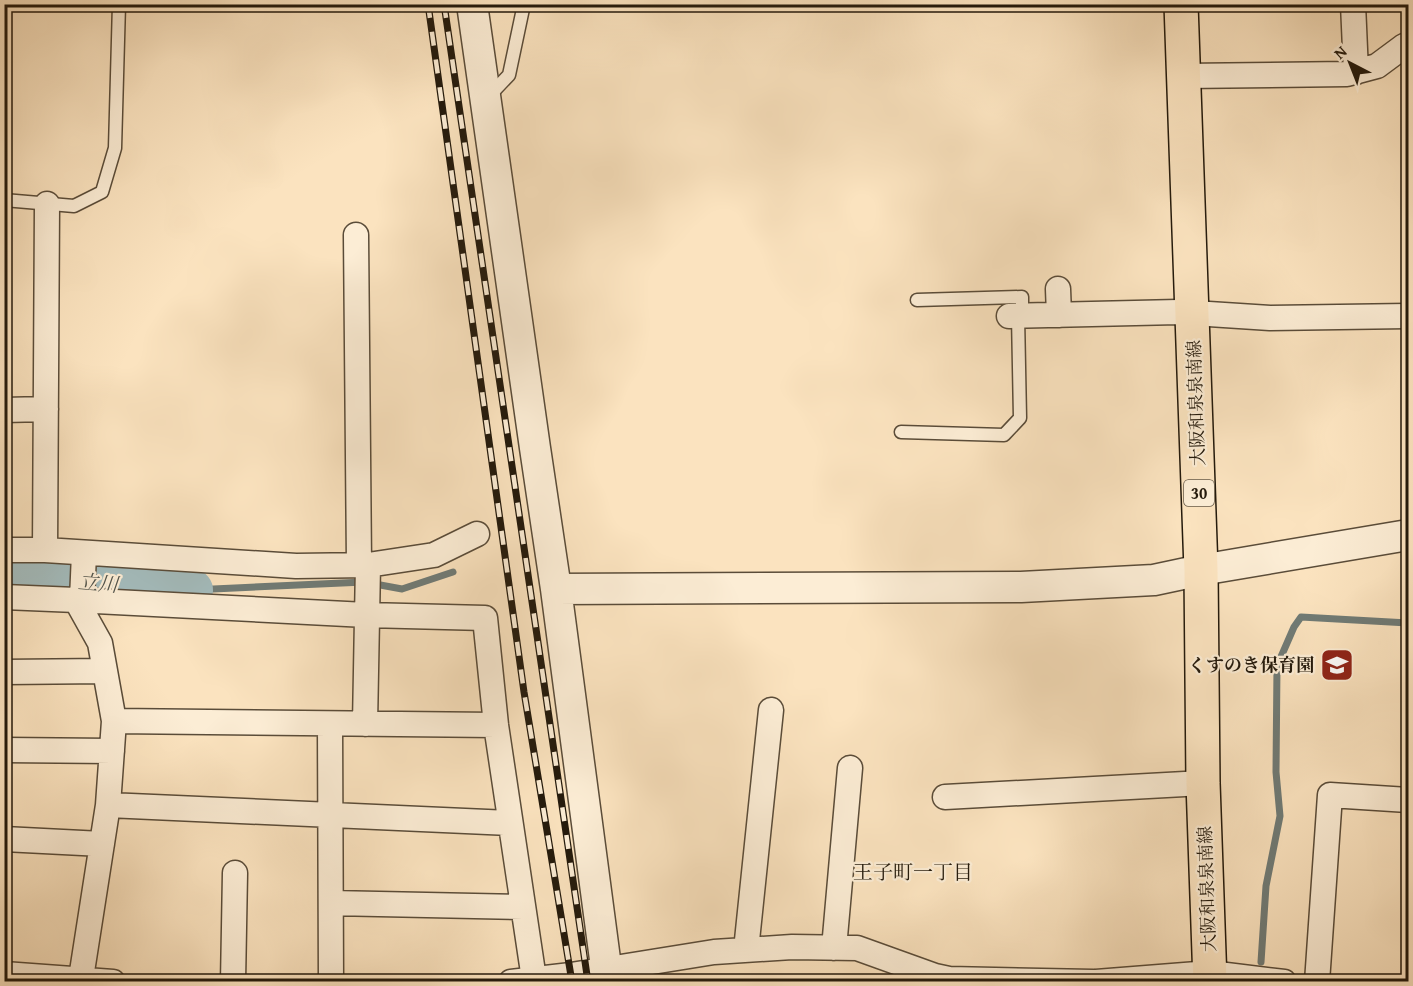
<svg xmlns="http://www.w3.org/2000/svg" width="1413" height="986" font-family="'Gentium Book Plus','Noto Serif JP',serif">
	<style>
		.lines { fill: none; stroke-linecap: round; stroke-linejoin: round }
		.stream { stroke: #707b76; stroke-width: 7 }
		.river { stroke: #a3bbbc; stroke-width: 42 }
		.service-casing { stroke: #5a4c39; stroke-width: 15 }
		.minor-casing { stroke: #5a4c39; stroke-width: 27 }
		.tertiary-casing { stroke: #5a4c39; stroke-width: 33 }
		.primary-casing { stroke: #241a0c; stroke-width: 36 }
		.service { stroke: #fcedd5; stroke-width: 12 }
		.minor { stroke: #fcedd5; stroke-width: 24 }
		.tertiary { stroke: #fcedd5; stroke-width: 30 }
		.primary { stroke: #fbe3bf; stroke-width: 33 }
		.rail-casing { stroke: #241a0c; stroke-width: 7 }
		.rail { stroke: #fcedd5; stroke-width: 4.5; stroke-dasharray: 14; stroke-linecap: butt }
		.labels { text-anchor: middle; stroke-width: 4.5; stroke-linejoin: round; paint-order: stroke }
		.shield { fill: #fcedd5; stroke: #655948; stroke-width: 1.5 }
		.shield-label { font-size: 16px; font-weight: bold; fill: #241a0c }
		.street-label { font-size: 18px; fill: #241a0c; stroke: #fcedd5 }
		.poi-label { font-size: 18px; font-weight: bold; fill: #241a0c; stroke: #fcedd5; text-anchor: end }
		.water-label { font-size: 20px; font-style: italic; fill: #50524a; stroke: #fcedd5 }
		.neighbourhood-label { font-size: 20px; fill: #241a0c; stroke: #fcedd5 }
	</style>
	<rect width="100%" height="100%" fill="#fbe3bf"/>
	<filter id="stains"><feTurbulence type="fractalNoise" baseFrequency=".00333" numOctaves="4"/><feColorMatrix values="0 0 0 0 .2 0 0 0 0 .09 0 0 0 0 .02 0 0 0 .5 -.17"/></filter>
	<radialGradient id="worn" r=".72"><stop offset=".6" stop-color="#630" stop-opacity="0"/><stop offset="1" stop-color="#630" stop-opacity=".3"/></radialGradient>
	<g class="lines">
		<path class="stream" d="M192 590 364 582 402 589 453 572
			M1261 962 1266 886 1280 816 1276 772 1277 666 1294 627 1301 617 1408 623"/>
		<path class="river" d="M4 575 46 576 192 590"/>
		<g class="service-casing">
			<path id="service" d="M489 96 509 75 524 4
				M4 200 74 206 102 192 115 148 119 4
				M917 300 1022 297V316
				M901 432 1004 435 1020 418 1018 316"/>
		</g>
		<g class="minor-casing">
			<path id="minor" d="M1353 4 1356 72
				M1183 76 1347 74 1377 66 1404 46 1408 47
				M356 235 359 565
				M1058 289 1059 315
				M1009 316 1178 312 1270 318 1408 316
				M4 410 46 409
				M4 550H45L296 566 368 565 365 724
				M45 550 47 204
				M368 565 434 555 477 534
				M4 597 76 600 100 643 114 721 108 805 81 978
				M76 600 366 615 485 618 496 725 534 979
				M82 600 84 553
				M4 672 105 671
				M114 721 496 725
				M330 724 331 982
				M4 750 112 751
				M945 797 1203 783
				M108 805 510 823
				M4 839 102 844
				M331 903 523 907
				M834 948 850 768
				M746 950 771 710
				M4 974 113 982
				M233 982 235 873
				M511 982 571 975 714 952 792 947 857 948 935 976 949 979 1093 982
				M1096 982 1210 973 1284 982
				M1317 982 1330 795 1408 800"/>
		</g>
		<g class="tertiary-casing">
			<path id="tertiary" d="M472 4 535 448 556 589 608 982
				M556 589 1021 587 1154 580 1201 570 1408 535"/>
		</g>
		<g class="primary-casing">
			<path id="primary" d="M1181 4 1201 570 1203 783 1210 982"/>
		</g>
		<use href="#service" class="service"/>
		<use href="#minor" class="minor"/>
		<use href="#tertiary" class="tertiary"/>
		<use href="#primary" class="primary"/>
		<g class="rail-casing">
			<path id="rail" d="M428 4 524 692 572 982
				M444 4 588 982"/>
		</g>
		<use href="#rail" class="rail"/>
	</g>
	<defs>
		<g id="school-square" transform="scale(1.725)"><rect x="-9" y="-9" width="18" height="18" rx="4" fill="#8f2418" stroke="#fcedd5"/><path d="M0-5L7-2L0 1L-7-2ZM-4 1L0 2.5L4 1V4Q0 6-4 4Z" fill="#fff"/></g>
	</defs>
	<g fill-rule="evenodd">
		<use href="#school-square" x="1337" y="665"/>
	</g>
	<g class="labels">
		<rect class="shield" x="1184" y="480" width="30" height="26" rx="4.5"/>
		<g class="shield-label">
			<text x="1199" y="499">30</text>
		</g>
		<g class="street-label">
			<text transform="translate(1196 403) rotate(-92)" y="6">大阪和泉泉南線</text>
			<text transform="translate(1207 889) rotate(-92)" y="6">大阪和泉泉南線</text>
		</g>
		<g class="poi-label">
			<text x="1314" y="671">くすのき保育園</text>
		</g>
		<g class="water-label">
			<text transform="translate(98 583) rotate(5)" y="7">立川</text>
		</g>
		<g class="neighbourhood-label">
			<text x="913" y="879">王子町一丁目</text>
		</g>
	</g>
	<rect width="1413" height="986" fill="none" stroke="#fbe3bf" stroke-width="24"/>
	<rect x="6" y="6" width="1401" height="974" fill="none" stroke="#241a0c" stroke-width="3"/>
	<rect x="12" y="12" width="1389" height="962" fill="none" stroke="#241a0c" stroke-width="1.5"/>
	<g transform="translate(1350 63) rotate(318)" stroke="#fcedd5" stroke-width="4.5" paint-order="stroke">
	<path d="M0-4.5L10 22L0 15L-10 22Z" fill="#241a0c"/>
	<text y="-9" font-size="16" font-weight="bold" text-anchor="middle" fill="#241a0c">N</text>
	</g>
	<rect width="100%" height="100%" filter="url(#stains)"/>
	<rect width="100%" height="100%" fill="url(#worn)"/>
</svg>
